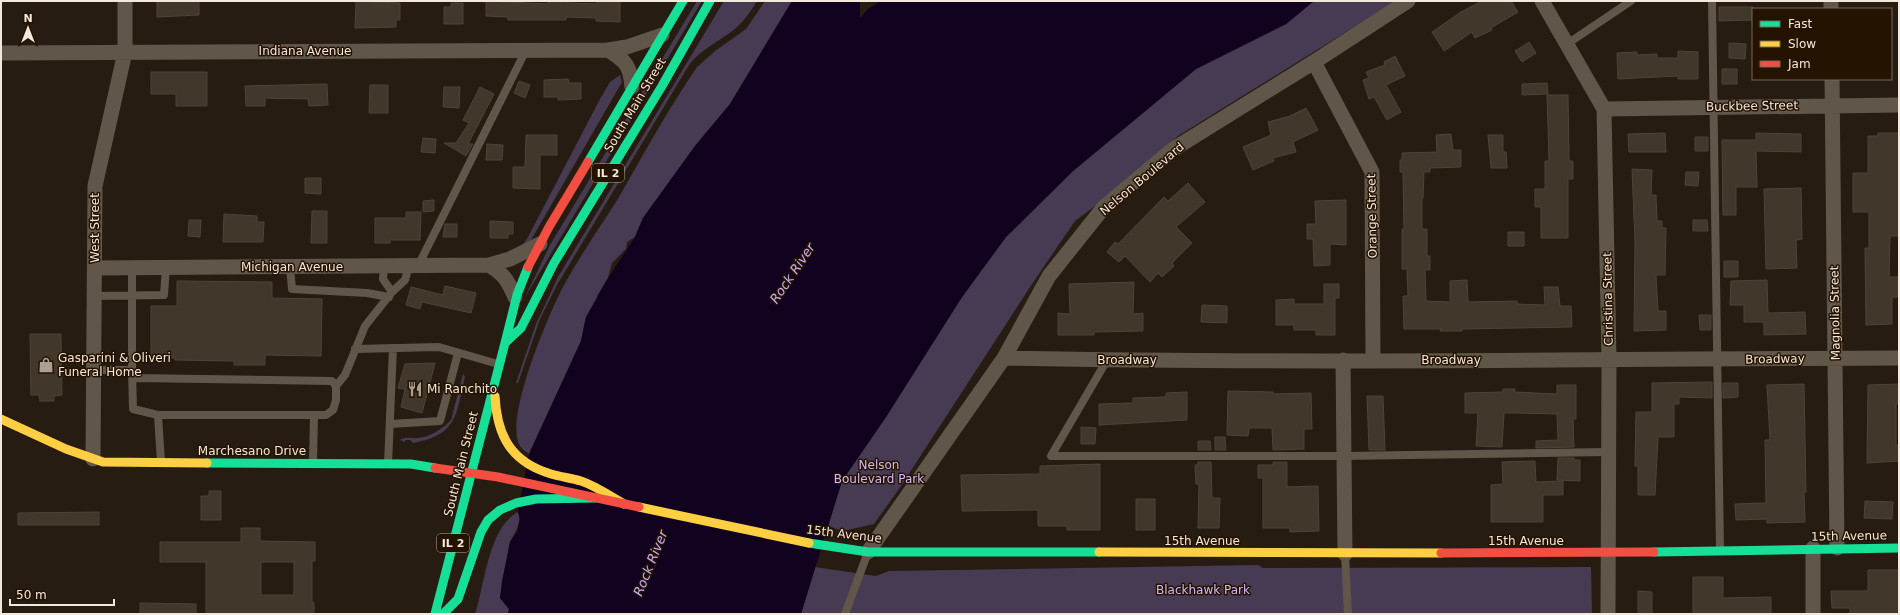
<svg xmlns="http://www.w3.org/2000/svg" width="1900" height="615" font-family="'DejaVu Sans',sans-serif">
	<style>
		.green { fill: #473a53 }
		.water { fill: #11031f }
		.building { fill: #41372b; stroke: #4d443b; fill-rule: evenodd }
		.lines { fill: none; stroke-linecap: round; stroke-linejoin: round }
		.lane { stroke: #61564a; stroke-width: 8 }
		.street { stroke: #61564a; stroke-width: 15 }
		.fast { stroke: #16e098; stroke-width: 9 }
		.slow { stroke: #ffcf43; stroke-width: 9 }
		.jam { stroke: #f24e42; stroke-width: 9 }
		.labels { text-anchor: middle; stroke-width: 3; stroke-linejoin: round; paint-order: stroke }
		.shield { fill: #251301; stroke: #b6a79a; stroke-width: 1 }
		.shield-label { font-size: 11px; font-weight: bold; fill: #f4e7db }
		.street-label { font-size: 12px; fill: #f4e7db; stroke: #251301 }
		.poi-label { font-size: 12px; fill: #f4e7db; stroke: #251301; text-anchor: start }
		.park-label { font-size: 12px; fill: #d3baf6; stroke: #251301 }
		.water-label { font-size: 13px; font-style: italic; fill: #cdadf8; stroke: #251301 }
	</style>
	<rect width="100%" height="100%" fill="#261c11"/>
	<path class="green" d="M697 1H702L524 299 550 245Z
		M724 1H757C751 11 745 20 736 28 720 41 701 49 689 65L557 285 540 319 518 383H516L536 324 558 277Z
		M765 1H792L730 104 695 146 643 218 635 237 627 242 626 249 612 263 608 278 597 296 600 299 586 317 581 341 529 454C526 452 522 449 520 446 503 420 550 311 564 285 581 254 601 226 619 197 644 153 669 108 697 67L715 51 746 29Z
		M1314 1H1396L1178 136 1130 180 1075 221 1034 281 899 489 874 524 843 531 828 526 842 481 886 417 962 297 1006 237 1073 171 1196 69 1286 24Z
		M620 75 622 82 531 240 519 247 524 243 528 237 600 99 610 82Z
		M463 374 465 377C456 416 457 435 413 443L410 440H405V442L400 440C405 436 412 439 418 438 430 437 440 430 449 422L451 420Z
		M518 512C522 525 515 531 510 542 508 549 508 557 507 564 505 575 502 586 500 598L509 609 508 614H475C485 584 488 528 518 512Z
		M1258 565 1263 568 1591 567 1592 614H801L815 567 876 576 889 571Z"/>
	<path class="water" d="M792 1H860V18L868 9 881 1H1314L1286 24 1196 69 1073 171 1006 237 962 297 886 417 842 481 801 614H508L509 609 500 598 502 581 510 542 517 532 520 519 518 512 529 454 581 341 586 317 608 278 635 237 643 218 695 146 730 104Z"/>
	<path class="building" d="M157 1H199V15L157 17Z
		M356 1 400 3V20H396V27L355 28Z
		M486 1 548 4V1H567V3L597 4V1H620V22L596 21V18L566 17V20H508V17L486 16Z
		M1482 1H1511L1518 12 1491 28 1492 30 1475 38 1472 32 1444 51 1432 32 1461 12Z
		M451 3H463V24H444V7H451Z
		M1719 7H1753V20L1719 21Z
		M1529 42 1536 53 1522 62 1515 51Z
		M1729 43 1746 44 1745 59 1729 58Z
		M1678 51 1698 52V79H1678V76L1618 79 1617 53 1637 52V55L1657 54V58H1678Z
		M1395 56 1405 76 1386 85 1401 112 1387 120 1374 97 1369 99 1363 80 1369 78 1366 72 1385 65 1384 62Z
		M1722 69H1737V84H1722Z
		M151 72H207V106H176V94H151Z
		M568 79 569 83H581V99L558 100V97H544V80Z
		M519 81 530 85 525 98 514 93Z
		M1547 83 1548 94 1522 95V84Z
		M327 84 328 105 309 106 308 99 265 98V106H246L245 86Z
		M370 85H388V113H369Z
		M444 87H460L459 108 443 107Z
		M480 87 494 94 468 144H473L466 156 444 143H456L469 123 463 120Z
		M1547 95H1568L1569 161H1573V179H1568V238H1541V207H1535V189H1545V161H1549Z
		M1306 108 1318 130 1293 142 1296 152 1273 158 1274 161 1253 170 1243 147 1271 135 1268 122 1290 116Z
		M1665 133 1666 152H1629L1628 134Z
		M1756 133 1801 134V152L1756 151 1757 187H1736V215H1723L1722 140H1756Z
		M1878 133H1899V236H1890L1889 277H1898V297H1892V324L1866 325 1865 248H1869V212H1853V173H1868V136H1878Z
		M1451 134 1453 150H1461V167L1430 168V172H1424L1423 198H1422V229H1427V256H1430V270H1425L1426 301 1450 302V281L1467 280 1468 302 1517 301V304L1545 305 1544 287H1558L1560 306H1571L1572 327 1462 329V331H1440L1441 329H1404L1403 296H1408L1407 269H1402V229H1404L1403 172H1400V160H1402V153L1437 152 1436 135Z
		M526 135H557V155H540V189L513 188V167H525Z
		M1488 135H1503V152H1506L1507 168H1491Z
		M1695 137H1708V151H1695Z
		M423 138 436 139 435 153 421 152Z
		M487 144 503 145 502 160H486Z
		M1632 169 1652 170 1651 195H1656L1657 221H1662V228H1666L1665 275H1656L1658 311H1666V330L1634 331 1635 242Z
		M1686 172H1699L1698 186 1685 185Z
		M305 178H321V194L305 193Z
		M1188 183 1205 202 1176 227 1192 243 1172 263 1174 266 1162 277 1158 273 1150 282 1125 256 1119 262 1107 252 1115 242 1118 244 1164 197 1168 201Z
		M1801 188 1802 239 1796 240 1797 268 1766 269 1764 189Z
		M434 200V211L423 212V201Z
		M1346 200V245L1330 244V265L1314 266 1313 239H1307V224H1316L1315 201Z
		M312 211H327V243H311Z
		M406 212H421L420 240H390V243H375V218H406Z
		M224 214 257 216V222H264L263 242H223Z
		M189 220H201L200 237 188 236Z
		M1693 220H1707L1708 231H1693Z
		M490 221 513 222V234H508V238H490Z
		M445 224H457V237H443Z
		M1508 232H1524V246H1508Z
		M1724 261H1738V277H1724Z
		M1767 280 1768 313 1805 312 1806 334 1764 335V322H1744V305H1730L1731 281Z
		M177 281 272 282V298L322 299 321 356 265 355V365H234V361L175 360V358L151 357V306H177Z
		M1134 282 1133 314 1143 313V331L1094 332V335H1058V313L1070 314 1069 284Z
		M1324 284H1339V298H1335V335H1316V330H1294V325H1276V300L1294 299V304H1324Z
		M445 286 476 293 471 313 422 302 420 309 406 305 411 287 443 295Z
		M1202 305 1227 306V323L1201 322Z
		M1699 315H1711V330H1700Z
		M30 334H61L62 395 54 396V401H40L39 395H31Z
		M435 363 422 413 401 407 405 389 398 388 405 364Z
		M1712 382V398L1679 397V404H1674V437H1658L1655 495H1638V466H1635L1636 412H1652V383Z
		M1723 383H1738V397L1723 398Z
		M1804 384 1806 492H1804L1805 522 1767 523V519L1736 520 1735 504 1766 503 1765 440H1770L1767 385Z
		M1899 384V404H1896V445H1899V461L1867 463 1868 385Z
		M1557 385H1576V419H1573L1574 447 1536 448V441L1558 440 1557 414 1514 413H1504L1502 447 1476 446 1478 413H1465V393L1503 392V389H1515L1514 392 1557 394Z
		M1228 391 1273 392V394L1311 393 1312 429H1304V449L1273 450 1272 428H1249L1248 436 1227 435Z
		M1187 392V420L1099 425V404L1133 403V398L1166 397V393Z
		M1367 396H1383L1385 450H1369Z
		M1081 427 1096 428 1095 444H1081Z
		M1215 437H1225L1226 450H1215Z
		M1198 441H1210L1211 450H1198Z
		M1558 458H1574V460H1580V481L1557 480Z
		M1535 461 1536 482 1563 481V495H1543V522H1491V485L1503 484 1502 462Z
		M1198 462H1211L1212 498H1220L1219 528H1198L1199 484H1196L1195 465H1197Z
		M1273 462H1287V487L1318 486 1319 531 1290 532V528H1263V478H1258V465H1273Z
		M1100 464V530H1067V526H1038V510L962 511 961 475 1040 474V466Z
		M209 491H221V520H201V496H209Z
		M1136 499H1155V530H1136Z
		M1865 501 1893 502 1892 519 1864 518Z
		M99 512V525H18V513Z
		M241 528H260V541L315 542V561H312V602L314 603V614H206V562H160V542H241ZM261 562H294V595H261Z
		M1868 570H1899V614H1850V608H1832L1831 591H1868Z
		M1693 577H1723V598L1771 597V614H1693Z
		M1638 591 1652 592V614H1638Z
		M140 603 196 604V614H140Z"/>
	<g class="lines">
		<path class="lane" d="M1712 1 1720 550
			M1567 44 1631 1
			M384 266 383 279 392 292
			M418 266 526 50
			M290 267 292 289 367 293 389 297
			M94 296 164 295 166 267
			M355 349 439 347 498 364
			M1107 360 1051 456H1344L1608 452
			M94 370H132V268
			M132 370 133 409 158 415H326L333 410 336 400V386L345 375 365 326 392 292 405 280 409 266
			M132 378 332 381 336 386
			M158 415 161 462
			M390 424 440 421 458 353
			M313 462 314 415
			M388 464 393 348
			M1345 554 1348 614
			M845 614 868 552"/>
		<path class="street" d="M1542 1 1604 109 1609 360 1608 614
			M1831 1V9
			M608 50C626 61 630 65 632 87
			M1 53 608 50 627 47 662 35
			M1314 62 1372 172 1373 360
			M1832 79 1837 548
			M1604 109 1899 105
			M489 265C504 274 508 281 515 297
			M95 268 489 265 510 259 540 244
			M1004 358C1302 364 1601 359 1899 358
			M1343 360 1345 554
			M93 459 95 186 125 52V1
			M1813 548V614
			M868 552 1004 358 1049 276 1104 207 1172 150 1314 62 1408 1"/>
		<path class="fast" d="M588 162 683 1
			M505 343 521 328 554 263 662 86 710 1
			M207 463 411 464 435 468
			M809 543 868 552H1099
			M1654 552 1899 548
			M435 614 505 343 517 295 528 267
			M443 614 458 599 481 532 488 520 500 510 516 503 536 499 595 498"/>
		<path class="slow" d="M495 396C497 436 511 462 551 474 561 477 571 478 581 481 596 486 610 496 624 504
			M1 419 66 449 103 462 207 463
			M639 507 809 543
			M1099 552 1441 553"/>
		<path class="jam" d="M528 267 549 227 588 162
			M435 468 498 477 639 507
			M1441 553 1654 552"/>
	</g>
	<defs>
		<g id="shop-bare" transform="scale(1.2)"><path d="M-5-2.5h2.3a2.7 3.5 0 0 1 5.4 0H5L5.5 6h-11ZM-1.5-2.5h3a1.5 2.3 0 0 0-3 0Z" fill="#aca094" stroke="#251301" stroke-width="2.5" paint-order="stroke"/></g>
		<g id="restaurant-bare" transform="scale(1.2)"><path d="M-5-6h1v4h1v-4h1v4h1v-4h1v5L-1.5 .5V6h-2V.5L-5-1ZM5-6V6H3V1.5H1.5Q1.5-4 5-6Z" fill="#aca094" stroke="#251301" stroke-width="2.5" paint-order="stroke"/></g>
	</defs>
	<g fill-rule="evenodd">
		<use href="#shop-bare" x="46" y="365"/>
		<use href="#restaurant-bare" x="415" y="389"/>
	</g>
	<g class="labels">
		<g class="shield">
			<rect x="592" y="164" width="32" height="18" rx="3"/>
			<rect x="437" y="534" width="32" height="18" rx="3"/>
		</g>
		<g class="shield-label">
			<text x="608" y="177">IL 2</text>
			<text x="453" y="547">IL 2</text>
		</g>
		<g class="street-label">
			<text x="305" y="55">Indiana Avenue</text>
			<text transform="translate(635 105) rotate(-59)" y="4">South Main Street</text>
			<text transform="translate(1752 106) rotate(-1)" y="4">Buckbee Street</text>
			<text transform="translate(1142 179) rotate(-40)" y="4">Nelson Boulevard</text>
			<text transform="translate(1372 216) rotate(-91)" y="4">Orange Street</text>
			<text transform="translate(95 228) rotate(-90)" y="4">West Street</text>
			<text x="292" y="271">Michigan Avenue</text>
			<text transform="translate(1608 299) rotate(-91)" y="4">Christina Street</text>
			<text transform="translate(1835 313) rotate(-91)" y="4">Magnolia Street</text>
			<text transform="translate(1775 359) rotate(-1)" y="4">Broadway</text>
			<text x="1127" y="364">Broadway</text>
			<text x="1451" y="364">Broadway</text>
			<text x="252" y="455">Marchesano Drive</text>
			<text transform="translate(461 464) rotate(-76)" y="4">South Main Street</text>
			<text transform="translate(844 534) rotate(7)" y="4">15th Avenue</text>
			<text transform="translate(1849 536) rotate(-1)" y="4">15th Avenue</text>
			<text x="1202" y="545">15th Avenue</text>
			<text x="1526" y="545">15th Avenue</text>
		</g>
		<g class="poi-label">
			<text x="58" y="362">Gasparini &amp; Oliveri<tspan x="58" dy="14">Funeral Home</tspan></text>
			<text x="427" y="393">Mi Ranchito</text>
		</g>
		<g class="park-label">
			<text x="879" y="469">Nelson<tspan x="879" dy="14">Boulevard Park</tspan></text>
			<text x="1203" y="594">Blackhawk Park</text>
		</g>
		<g class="water-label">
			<text transform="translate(792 273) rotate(-56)" y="5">Rock River</text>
			<text transform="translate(650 563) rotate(-68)" y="5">Rock River</text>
		</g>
	</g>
	<rect width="1900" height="615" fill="none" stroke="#f4e7db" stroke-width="4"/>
	<rect x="1752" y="8" width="140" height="72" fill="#251301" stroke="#786858"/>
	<rect x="1760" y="21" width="20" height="6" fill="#16e098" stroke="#786858"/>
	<text x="1788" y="28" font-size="12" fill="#f4e7db">Fast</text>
	<rect x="1760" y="41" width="20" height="6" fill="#ffcf43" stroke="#786858"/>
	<text x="1788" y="48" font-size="12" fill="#f4e7db">Slow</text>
	<rect x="1760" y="61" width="20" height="6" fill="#f24e42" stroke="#786858"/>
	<text x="1788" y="68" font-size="12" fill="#f4e7db">Jam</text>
	<g transform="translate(28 28)" stroke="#251301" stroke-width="3" paint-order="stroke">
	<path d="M0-3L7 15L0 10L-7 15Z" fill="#f4e7db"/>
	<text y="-6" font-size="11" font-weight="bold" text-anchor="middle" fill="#f4e7db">N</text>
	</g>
	<path d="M10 599v6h104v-6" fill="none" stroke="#f4e7db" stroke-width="2"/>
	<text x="16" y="599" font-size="12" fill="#f4e7db" stroke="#251301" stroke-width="3" paint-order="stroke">50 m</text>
</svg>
